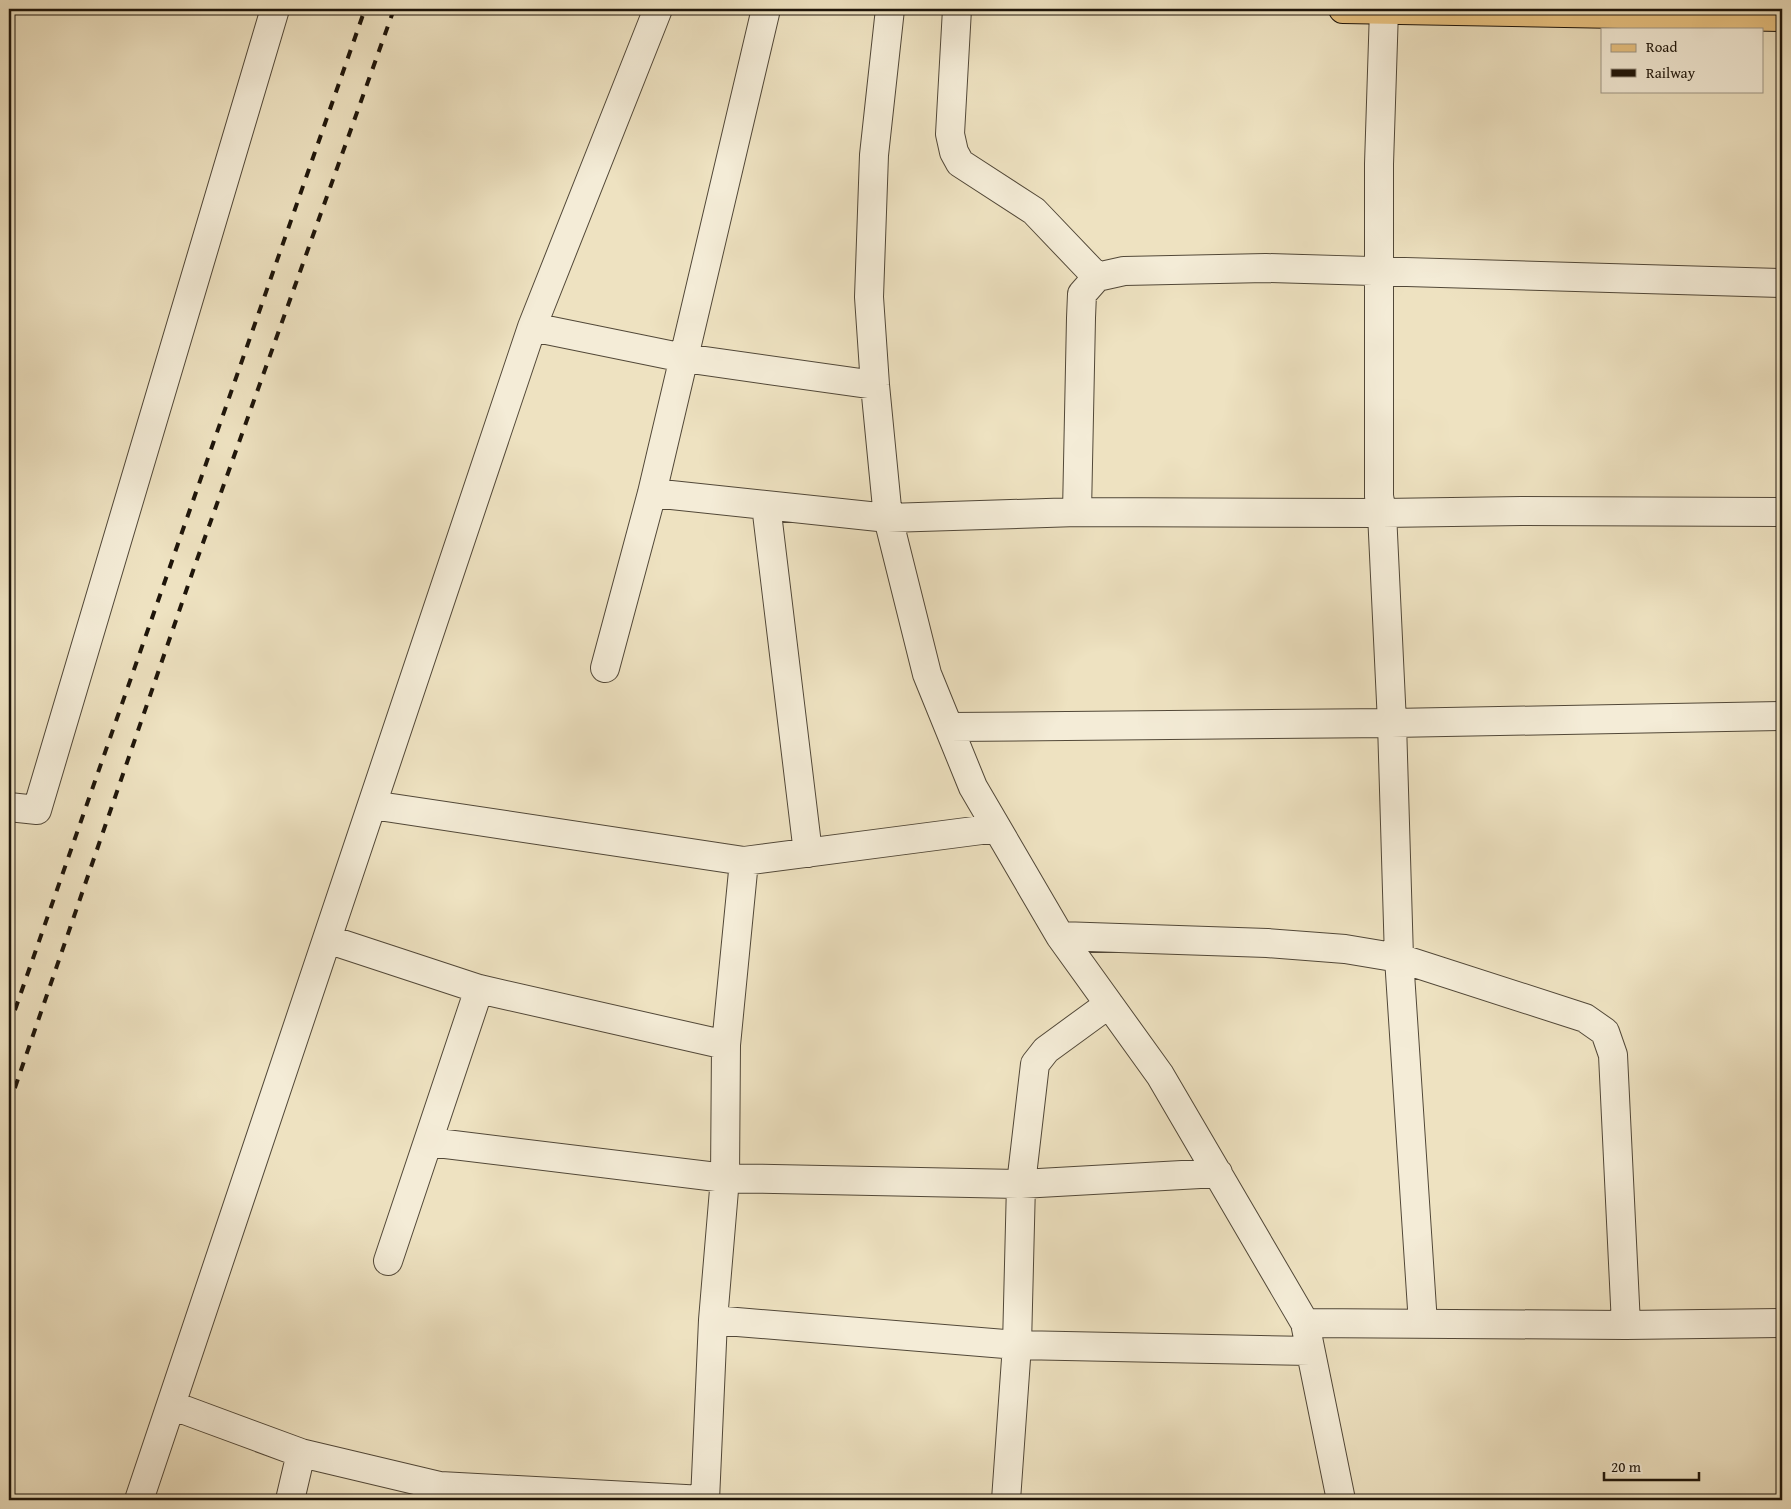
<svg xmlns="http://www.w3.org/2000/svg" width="1791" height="1509" font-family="'Gentium Book Plus',serif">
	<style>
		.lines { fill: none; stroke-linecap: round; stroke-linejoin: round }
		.street-casing { stroke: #524838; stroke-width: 30 }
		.primary-casing { stroke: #1e150a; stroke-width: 30 }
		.street { stroke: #f4ecd7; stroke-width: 28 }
		.primary { stroke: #e7c180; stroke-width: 28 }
		.rail { stroke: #1e150a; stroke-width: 4; stroke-dasharray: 9 9; stroke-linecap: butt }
	</style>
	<rect width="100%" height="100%" fill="#eee2c1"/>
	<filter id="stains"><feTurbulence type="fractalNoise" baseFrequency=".004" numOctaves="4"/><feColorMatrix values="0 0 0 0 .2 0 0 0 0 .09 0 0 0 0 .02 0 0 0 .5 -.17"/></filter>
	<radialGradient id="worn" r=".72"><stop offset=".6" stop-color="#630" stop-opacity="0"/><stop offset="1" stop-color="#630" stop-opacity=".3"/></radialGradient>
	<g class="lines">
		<g class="street-casing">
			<path id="street" d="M890 9 874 155 869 297 875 385 888 518 927 674 973 787 1060 936 1160 1075 1305 1323 1341 1500
				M957 9 950 134 954 152 960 163 1034 211 1097 277
				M1384 10 1379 164V496L1382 513 1522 511 1782 512
				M532 327 684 358 875 385
				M652 493 888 518 1077 512 1382 513 1392 723 1399 958 1423 1324
				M766 505 808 853
				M1077 512 1081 318 1082 294 1097 277 1124 271 1266 268 1782 283
				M605 668 652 493 766 9
				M949 727 1392 723 1782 716
				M372 805 744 861
				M9 807 37 810 275 9
				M1060 936 1267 943 1345 949 1399 958 1585 1018 1605 1032 1613 1055 1626 1325
				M327 939 479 989 726 1045
				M429 1142 725 1178 1021 1184 1218 1173
				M388 1261 479 989
				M713 1320 1017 1345 1310 1351
				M1305 1323 1626 1325 1782 1323
				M171 1405 301 1453 440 1486 704 1500
				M139 1500 532 327 658 9
				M290 1500 301 1453
				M705 1500 713 1320 725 1178 726 1045 744 861 997 828
				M1006 1500 1017 1345 1021 1184 1035 1064 1046 1050 1109 1004"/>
		</g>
		<g class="primary-casing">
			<path id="primary" d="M1343 9 1782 17"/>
		</g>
		<use href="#street" class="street"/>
		<use href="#primary" class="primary"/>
		<path class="rail" d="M9 1027 365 9
			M9 1105 194 568 394 9"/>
	</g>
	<rect width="1791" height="1509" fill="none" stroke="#eee2c1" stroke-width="30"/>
	<rect x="10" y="10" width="1771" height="1489" fill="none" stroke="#1e150a" stroke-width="2.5"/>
	<rect x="15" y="15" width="1761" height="1479" fill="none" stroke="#1e150a"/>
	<rect x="1601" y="28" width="162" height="65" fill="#f4ecd7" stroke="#9e9685"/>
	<rect x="1611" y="44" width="25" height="8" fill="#e7c180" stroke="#9e9685"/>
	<text x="1646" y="52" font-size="15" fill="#1e150a">Road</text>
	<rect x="1611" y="69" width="25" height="8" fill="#1e150a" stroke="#9e9685"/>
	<text x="1646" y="78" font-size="15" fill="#1e150a">Railway</text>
	<path d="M1604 1472v8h95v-8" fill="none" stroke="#1e150a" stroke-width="2.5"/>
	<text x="1611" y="1472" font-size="15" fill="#1e150a" stroke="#f4ecd7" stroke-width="4" paint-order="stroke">20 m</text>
	<rect width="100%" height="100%" filter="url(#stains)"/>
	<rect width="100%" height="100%" fill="url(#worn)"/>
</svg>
